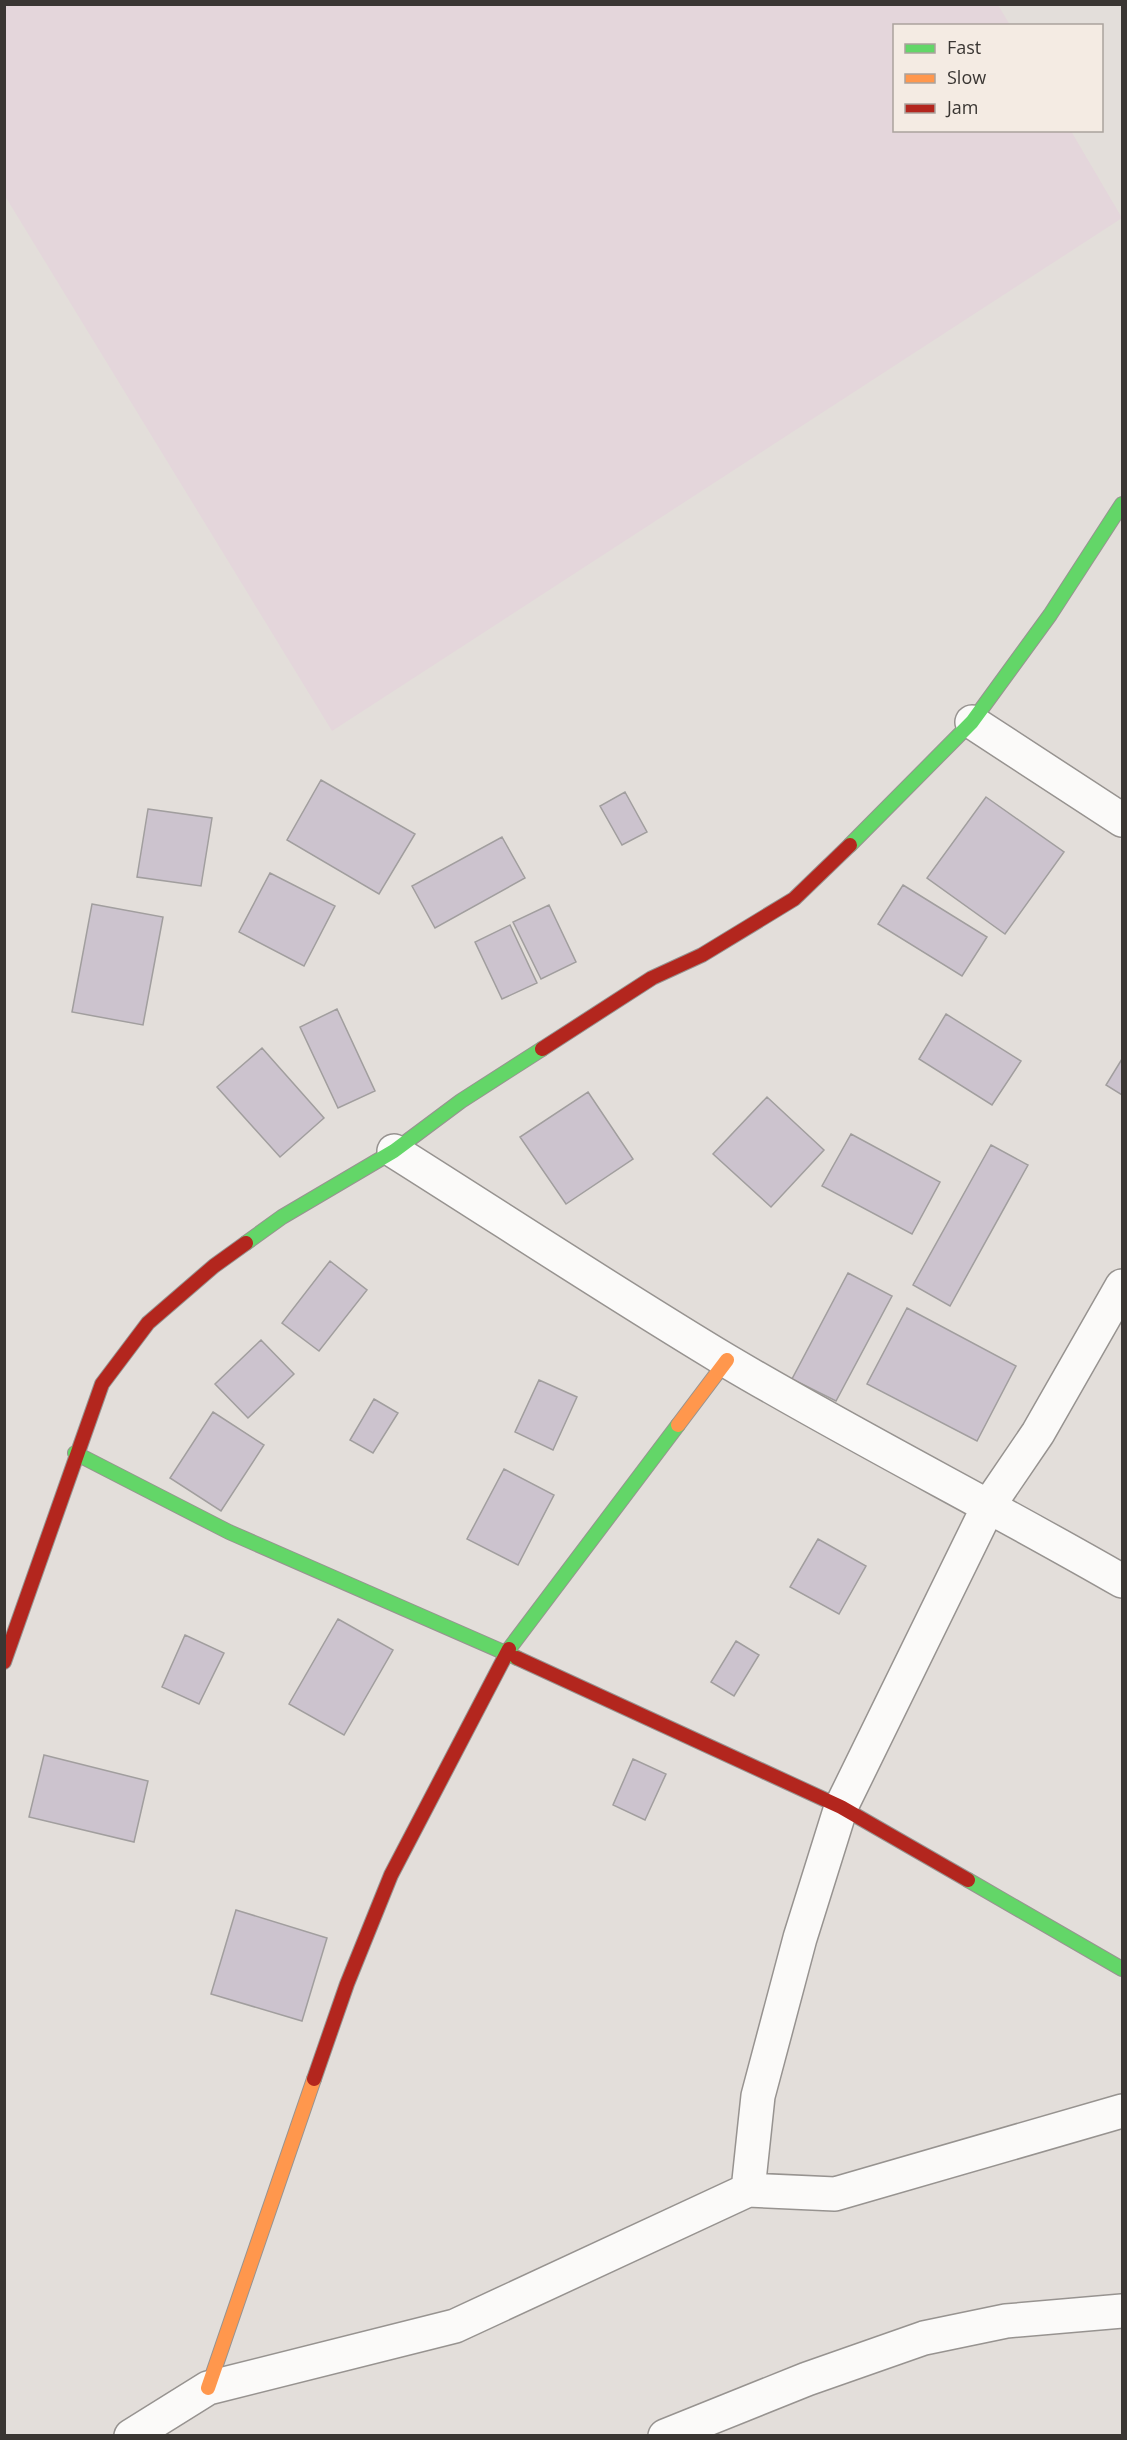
<svg xmlns="http://www.w3.org/2000/svg" width="1127" height="2440" font-family="'Open Sans',sans-serif">
	<style>
		.industrial { fill: #e4d6db }
		.building { fill: #ccc3ce; stroke: #a19e9e; stroke-width: 1.5 }
		.lines { fill: none; stroke-linecap: round; stroke-linejoin: round }
		.street-casing { stroke: #979390; stroke-width: 36 }
		.fast-casing { stroke: #979390; stroke-width: 16 }
		.slow-casing { stroke: #979390; stroke-width: 16 }
		.jam-casing { stroke: #979390; stroke-width: 16 }
		.street { stroke: #fbfaf9; stroke-width: 33 }
		.fast { stroke: #63d668; stroke-width: 14 }
		.slow { stroke: #ff974d; stroke-width: 14 }
		.jam { stroke: #b3261e; stroke-width: 14 }
	</style>
	<rect width="100%" height="100%" fill="#e3deda"/>
	<path class="industrial" d="M998 5 1010 25 894 26V130L1071 131 1122 218 332 731 5 196V5Z"/>
	<path class="building" d="M321 780 415 834 379 894 287 840Z
		M625 792 647 832 622 845 600 806Z
		M986 797 1064 852 1005 934 927 878Z
		M148 809 212 818 201 886 137 877Z
		M502 837 525 878 435 928 412 886Z
		M270 873 335 906 304 966 239 932Z
		M903 885 987 937 962 976 878 924Z
		M92 904 163 917 143 1025 72 1012Z
		M549 905 576 962 541 979 513 922Z
		M510 925 537 983 502 999 475 942Z
		M337 1009 375 1091 338 1108 300 1027Z
		M946 1014 1021 1061 992 1105 919 1059Z
		M262 1048 324 1118 280 1157 217 1087Z
		M1122 1059V1095L1106 1085Z
		M588 1092 633 1159 566 1204 520 1137Z
		M767 1097 824 1150 771 1207 713 1154Z
		M851 1134 940 1182 912 1234 822 1186Z
		M991 1145 1028 1165 950 1306 913 1285Z
		M330 1261 367 1290 319 1351 282 1323Z
		M848 1273 892 1296 836 1401 792 1379Z
		M907 1308 1016 1366 977 1441 867 1384Z
		M261 1340 294 1374 248 1418 215 1384Z
		M539 1380 577 1397 553 1450 515 1432Z
		M374 1399 398 1413 373 1453 350 1440Z
		M213 1412 264 1445 221 1511 170 1478Z
		M504 1469 554 1495 518 1565 467 1539Z
		M818 1539 866 1566 839 1614 790 1587Z
		M338 1619 393 1650 344 1735 289 1704Z
		M185 1635 224 1653 199 1704 162 1687Z
		M736 1641 759 1655 734 1696 711 1682Z
		M44 1755 148 1781 134 1842 29 1817Z
		M633 1759 666 1774 645 1820 613 1805Z
		M236 1910 327 1938 302 2021 211 1994Z"/>
	<g class="lines">
		<g class="street-casing">
			<path id="street" d="M972 722 1122 820
				M394 1151C505 1221 614 1293 727 1361 857 1438 992 1506 1122 1581
				M748 2190 758 2096 800 1938 841 1807 989 1505 1038 1433 1122 1286
				M131 2436 208 2388 455 2326 748 2190 835 2194 1122 2111
				M665 2436 807 2379 924 2338 1006 2321 1122 2311"/>
		</g>
		<g class="fast-casing">
			<path id="fast" d="M850 845 972 722 1050 615 1122 504
				M246 1243 282 1217 394 1151 461 1101 542 1049
				M75 1453 229 1532 517 1658
				M509 1649 678 1425
				M968 1880 1122 1969"/>
		</g>
		<g class="slow-casing">
			<path id="slow" d="M678 1425 727 1360
				M208 2388 314 2079"/>
		</g>
		<g class="jam-casing">
			<path id="jam" d="M542 1049 652 978 702 955 794 899 850 845
				M517 1658 841 1807 968 1880
				M4 1662 102 1384 148 1323 214 1266 246 1243
				M314 2079 347 1984 391 1875 509 1649"/>
		</g>
		<use href="#street" class="street"/>
		<use href="#fast" class="fast"/>
		<use href="#slow" class="slow"/>
		<use href="#jam" class="jam"/>
	</g>
	<rect width="1127" height="2440" fill="none" stroke="#3a3633" stroke-width="12"/>
	<rect x="893" y="24" width="210" height="108" fill="#f4ebe3" stroke="#aaa39d" stroke-width="1.5"/>
	<rect x="905" y="44" width="30" height="9" fill="#63d668" stroke="#aaa39d" stroke-width="1.5"/>
	<text x="947" y="54" font-size="18" fill="#3a3633">Fast</text>
	<rect x="905" y="74" width="30" height="9" fill="#ff974d" stroke="#aaa39d" stroke-width="1.5"/>
	<text x="947" y="84" font-size="18" fill="#3a3633">Slow</text>
	<rect x="905" y="104" width="30" height="9" fill="#b3261e" stroke="#aaa39d" stroke-width="1.5"/>
	<text x="947" y="114" font-size="18" fill="#3a3633">Jam</text>
</svg>
